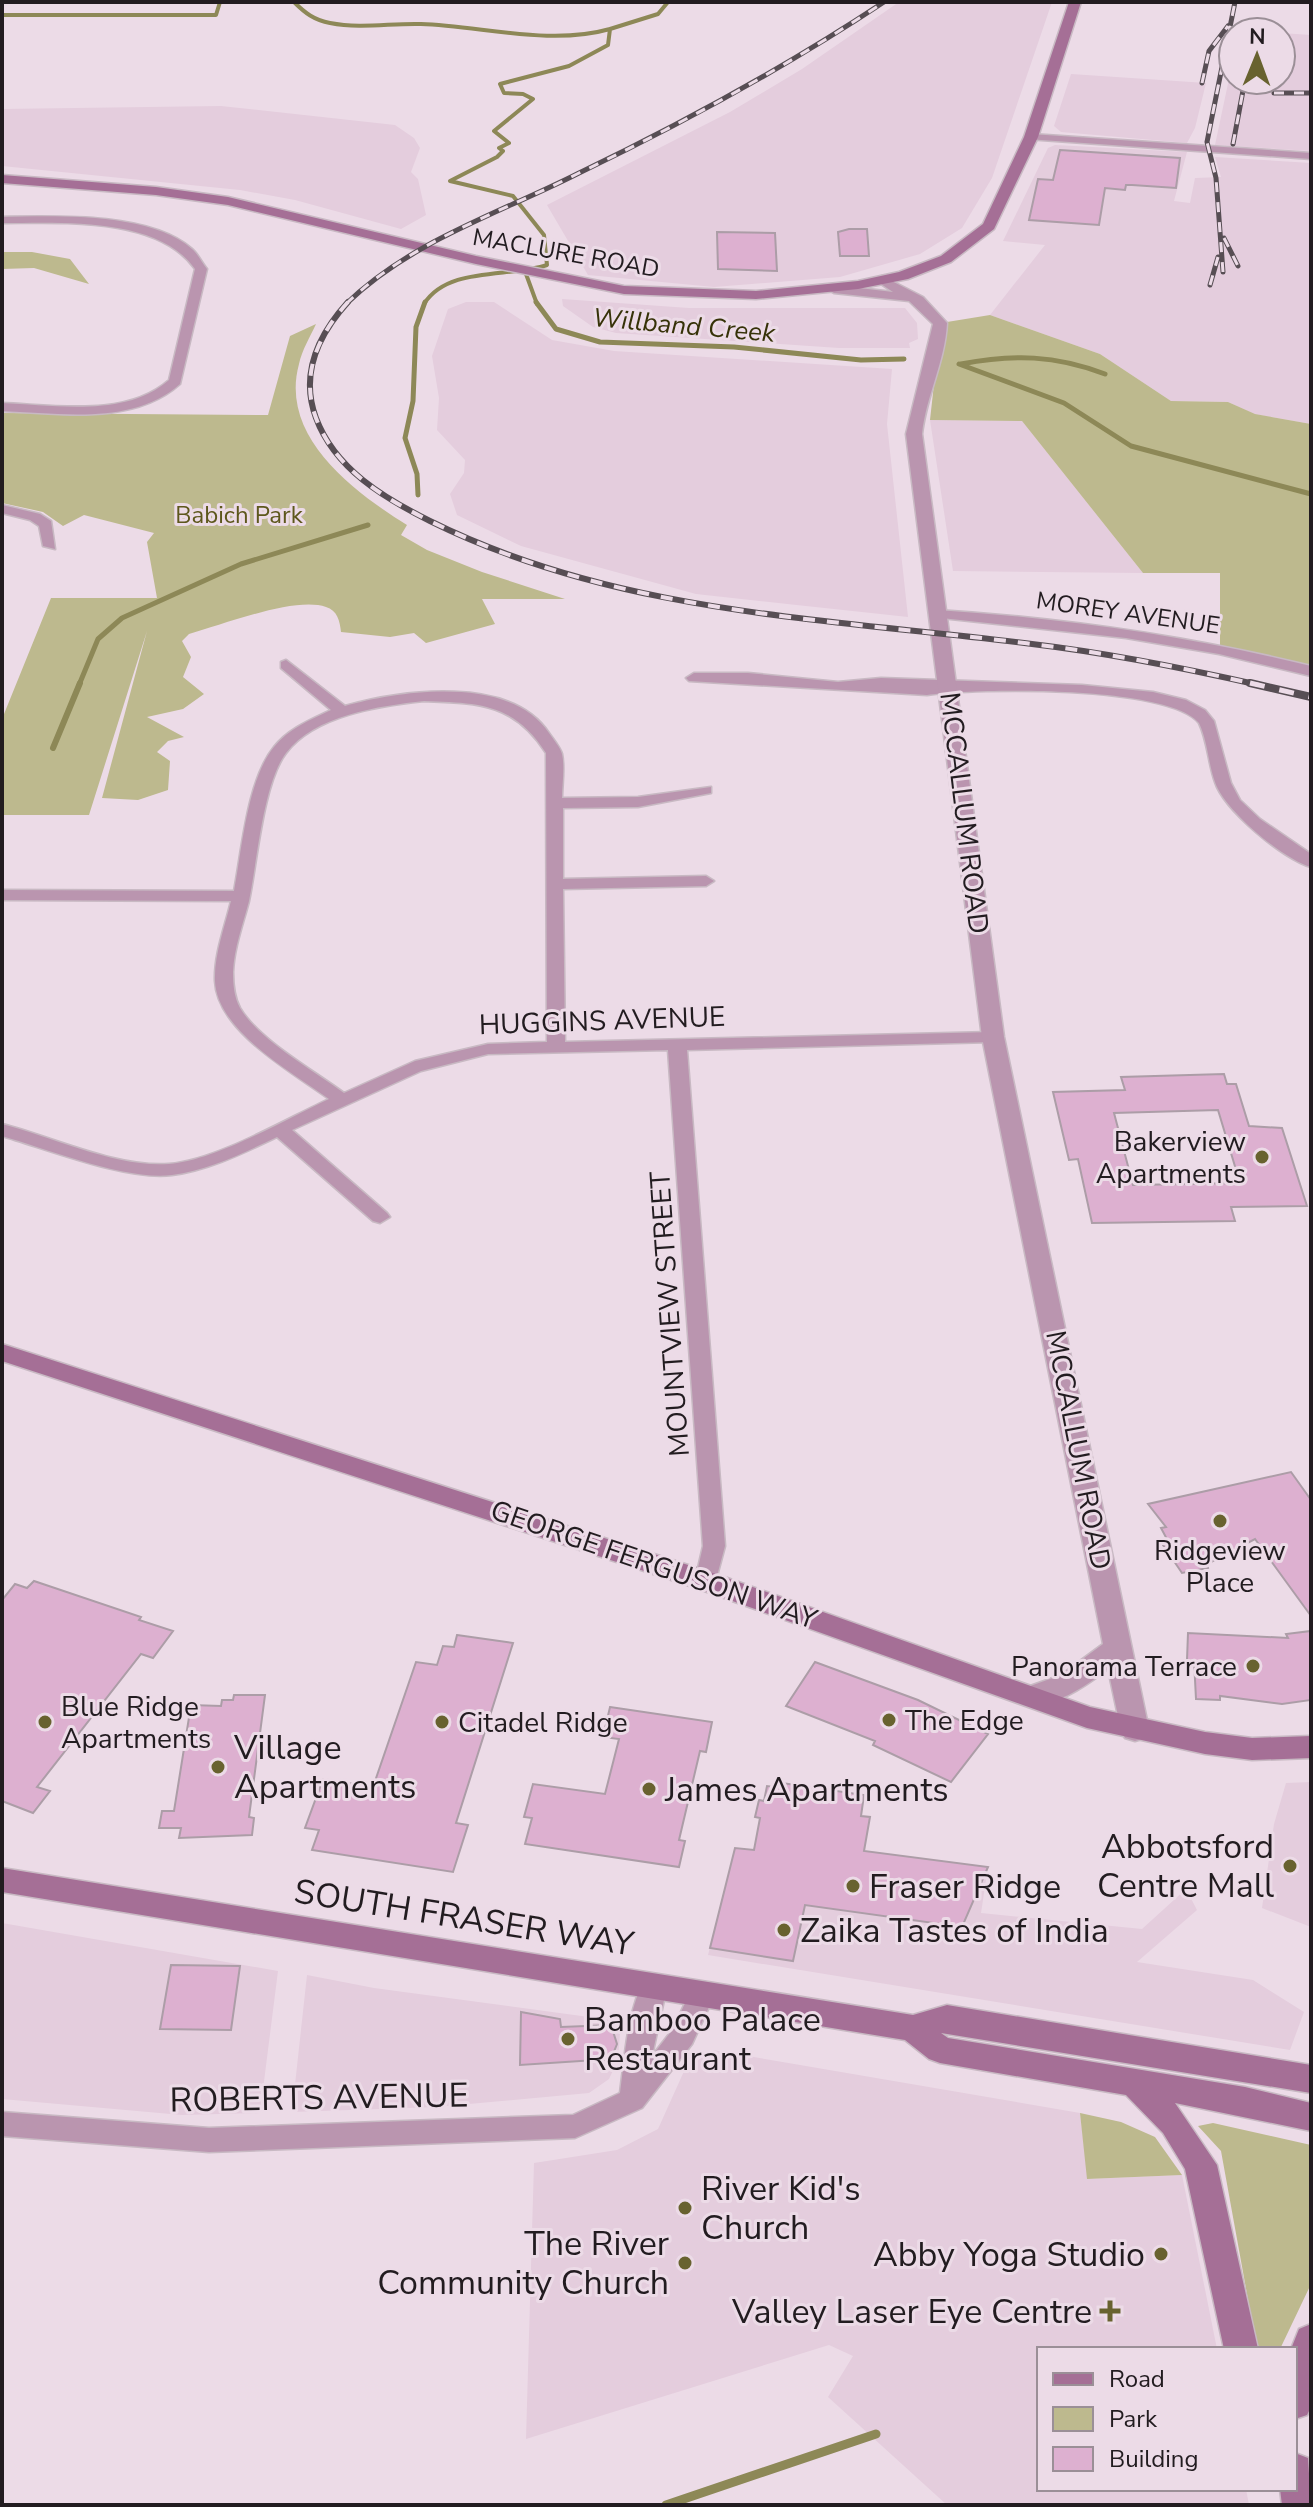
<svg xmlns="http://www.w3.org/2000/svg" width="1313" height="2507" font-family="'Nunito Sans',sans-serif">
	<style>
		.built { fill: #e4cddd }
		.green { fill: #bdb98e }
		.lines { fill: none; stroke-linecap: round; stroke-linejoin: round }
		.stream-far3 { stroke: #8d8857; stroke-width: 4 }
		.stream-far2 { stroke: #8d8857; stroke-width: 5 }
		.stream-far1 { stroke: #8d8857; stroke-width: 6 }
		.stream { stroke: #8d8857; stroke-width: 9 }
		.building { fill: #ddb0d0; stroke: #ac9da7; stroke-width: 2; fill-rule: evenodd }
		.minor-casing { stroke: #c8b9c3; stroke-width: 3 }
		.tertiary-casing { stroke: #c8b9c3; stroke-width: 3 }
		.secondary-casing { stroke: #c8b9c3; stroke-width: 3 }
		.minor { fill: #ba95af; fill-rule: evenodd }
		.tertiary { fill: #ba95af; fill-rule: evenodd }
		.secondary { fill: #a56f96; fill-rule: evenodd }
		.rail-far2-casing { stroke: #574e54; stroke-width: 5 }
		.rail-far1-casing { stroke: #574e54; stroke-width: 6 }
		.rail-casing { stroke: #574e54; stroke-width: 8 }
		.rail-far2 { stroke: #ecdbe7; stroke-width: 3; stroke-dasharray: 10; stroke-linecap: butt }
		.rail-far1 { stroke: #ecdbe7; stroke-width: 4; stroke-dasharray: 12; stroke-linecap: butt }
		.rail { stroke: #ecdbe7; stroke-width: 5; stroke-dasharray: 15; stroke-linecap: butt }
		.poi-dot { fill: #68622f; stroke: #ecdbe7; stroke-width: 3 }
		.labels { text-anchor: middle; stroke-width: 6; stroke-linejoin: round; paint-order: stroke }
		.far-street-label { font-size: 24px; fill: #221c20; stroke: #ecdbe7 }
		.far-park-label { font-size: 24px; fill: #5d571c; stroke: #ecdbe7 }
		.far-water-label { font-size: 26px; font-style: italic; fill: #363208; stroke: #ecdbe7 }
		.street-label { font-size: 28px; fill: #221c20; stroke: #ecdbe7 }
		.poi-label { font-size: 28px; fill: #221c20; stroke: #ecdbe7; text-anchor: start }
		.near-poi-label { font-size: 34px; fill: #221c20; stroke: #ecdbe7; text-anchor: start }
		.near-street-label { font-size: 34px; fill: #221c20; stroke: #ecdbe7 }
	</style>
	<rect width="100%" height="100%" fill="#ecdbe7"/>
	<path class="built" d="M899 2H1052L992 178 962 228 920 254 840 277 714 287 588 275 547 205 730 112 802 69Z
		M1281 33 1311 35V151L1215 145 1233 60V80H1281Z
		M1071 74 1206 83 1195 128 1187 143 1061 132 1054 126Z
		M221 106 395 125 414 138 420 148 411 172 418 179 426 215 401 229 295 200 240 190 2 166V109Z
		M1055 145 1187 152 1174 201 1190 203 1195 178 1221 177 1215 157 1311 163V424L1254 414 1228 402 1171 401 1100 354 990 315 1045 245 1003 241 1048 148Z
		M562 299 689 308H905L917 323 918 339 909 343 910 348H839L616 333 593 327 563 306Z
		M466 302H494L552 340 614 351 892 369 887 424 908 617 696 594 521 546 457 515 450 494 464 473 465 460 437 430 439 398 432 356 448 309Z
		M930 420 1022 421 1143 573 953 571Z
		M1311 1782V1927L1262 1908 1274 1824 1286 1783Z
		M735 1848 857 1866 860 1850 988 1867 981 1913 1142 1929 1186 1889 1197 1910 1137 1962 1253 1980 1304 2012 1290 2050 708 1955Z
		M2 1923 278 1971 260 2113 182 2115 2 2099Z
		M307 1975 374 1988 611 2020 620 2033 618 2060 609 2079 589 2093 436 2107 292 2112Z
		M713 2050 1080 2113 1088 2179 1182 2175 1217 2349H1039V2489H1246L1249 2505H947L828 2397 853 2356 829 2345 526 2439 534 2163 617 2150 658 2129 685 2069Z"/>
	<path class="green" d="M2 252H32L70 259 89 284 34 268 2 269Z
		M990 315 1100 354 1171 401 1228 402 1255 414 1311 424V669L1220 645V573H1143L1022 421 930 420 935 375 947 322Z
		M316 324C310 337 302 350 299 364 279 437 354 492 407 525L401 535 427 550 482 572 565 599H482L495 624 426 643 414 633 390 637 341 632C340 621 337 610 326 607 295 596 222 625 189 634L182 641 191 657 183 677 204 694 183 709 147 717 184 737 168 741 157 752 170 761 168 790 138 800 102 798 147 631 89 815H2V719L51 598H157L147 542 154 533 84 515 63 526 43 512 2 503V413L268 415 290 336Z
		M1080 2113 1121 2122 1155 2137 1182 2175 1087 2179Z
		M1213 2123 1311 2145V2284L1280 2349H1257L1221 2151 1198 2126Z"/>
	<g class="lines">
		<path class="stream-far3" d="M294 2C305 13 314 20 330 23 361 29 391 23 421 24 482 26 550 46 610 29
			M2 15H216L220 2
			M526 274 537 304
			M424 304C448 266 509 278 547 265L544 235 513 196 450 181 497 157 503 151 499 148 509 143 494 131 533 99 523 94 504 93 500 84 569 66 608 45 610 29 658 14 668 2"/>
		<path class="stream-far2" d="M536 302 556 329 600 342 734 347 861 360 904 359
			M959 364 1064 403 1131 446 1311 494
			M961 364C1014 354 1055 355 1105 374
			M418 495 417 474 405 438 413 401 416 327 425 302
			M79 685 98 639 122 618 241 564 368 525"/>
		<path class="stream-far1" d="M53 748 80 683"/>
		<path class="stream" d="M666 2505 876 2434"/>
	</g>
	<path class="building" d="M1060 150 1180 158 1176 188 1132 185H1126L1125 190 1105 188 1099 225 1029 220 1038 179 1053 180Z
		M849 229H867L869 256H840L838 232Z
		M717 232 775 233 777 271 718 269Z
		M1224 1074 1227 1084H1236L1249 1126 1282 1128 1307 1206 1231 1207 1235 1221 1092 1223 1078 1159 1069 1160 1053 1092 1125 1090 1121 1077ZM1218 1110 1240 1183 1133 1185 1114 1113Z
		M1291 1472 1311 1500V1616L1255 1539 1207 1564 1208 1568 1182 1573 1163 1545 1169 1543 1161 1528 1166 1527 1148 1504Z
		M34 1581 141 1617 139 1620 173 1631 153 1658 141 1654 37 1787 50 1791 33 1813 2 1801V1600L15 1584 27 1588Z
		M1311 1631V1700L1282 1704 1220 1696V1700L1196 1699 1194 1660H1187L1188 1633 1288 1638 1286 1634Z
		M457 1635 513 1643 456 1823 468 1825 453 1872 312 1850 319 1830 305 1828 323 1779 373 1787 416 1662 437 1665 443 1646 454 1647Z
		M815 1662 918 1700 988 1734 951 1782 873 1745 875 1741 786 1706Z
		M234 1695H265L249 1817 254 1818 252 1835 179 1838 181 1828H159L162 1811H174L191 1705 221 1706 222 1700H233Z
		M610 1707 712 1722 706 1752 700 1751 679 1840 685 1841 679 1867 525 1844 532 1818 524 1817 533 1784 605 1794 619 1739 603 1737Z
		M775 1782 864 1795 861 1816 870 1817 864 1851 988 1867 962 1927 805 1905 793 1961 710 1948 735 1848 754 1850 760 1818 755 1817 759 1800 764 1801 767 1786 774 1787Z
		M171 1965 240 1966 231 2030 160 2029Z
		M521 2012 560 2019 561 2027 611 2025 617 2044 611 2059 520 2065Z"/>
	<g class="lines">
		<g class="minor-casing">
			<path id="minor" d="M1031 134 1311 153V159L1027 139V135Z
				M2 217C55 216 150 212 192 249 198 254 202 263 207 269L180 384C133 426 60 413 2 411V403C55 405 126 418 169 380L195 269C158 216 60 223 2 223Z
				M2 505 40 514 51 521 55 549 43 546 39 526 30 520 2 513Z
				M937 610C1064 618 1188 636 1311 666V676L1219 654 1126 638 932 617 930 614Z
				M286 660 345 706C402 690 511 675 549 733 553 739 560 747 562 754 565 767 562 785 562 798L638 797 711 787V793L638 807 563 808V879L706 876 714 881 706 886 563 889 565 1042 993 1032 1002 1037 993 1042 687 1050 725 1546 714 1587H698L695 1581 703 1546 668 1050 488 1054 421 1071 292 1130 387 1213 390 1217 380 1223 373 1221 277 1137C243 1153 209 1170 172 1175 127 1181 47 1149 2 1136V1124C53 1137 117 1168 169 1164 215 1161 286 1119 329 1099 292 1072 217 1031 215 981 214 954 225 927 231 901L2 900V890L234 891C242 850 247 780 274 747 288 729 310 720 331 710L281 668V662ZM424 701C479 703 514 703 546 753L547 1042 488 1044 415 1061 344 1093C313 1070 259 1040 240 1008 234 997 233 984 233 972 234 948 243 924 249 901 257 863 263 783 286 753 315 715 379 706 424 701Z
				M694 673H748L838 682 881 678 1082 685 1153 692 1186 700 1205 710 1214 721 1231 783 1240 800 1260 819 1311 854V867C1284 860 1224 810 1215 782 1208 763 1208 742 1199 723 1168 685 976 688 927 695L689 681 686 678Z
				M654 1975 663 1978 667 1986 652 2056 673 2029 693 1986 702 1983 711 1986 715 1994 692 2044 642 2108 575 2138 209 2152 2 2136V2112L209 2128 573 2115 620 2093C625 2055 627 2013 645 1978Z"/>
		</g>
		<g class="tertiary-casing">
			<path id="tertiary" d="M882 276 923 297 947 323C945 362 926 396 922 434L1004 1037 1149 1730 1145 1738 1135 1741 1125 1738 1121 1730 1108 1669C1087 1685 1050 1712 1022 1703L1018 1696 1022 1689 1061 1675 1103 1644 982 1037 906 434 933 324 909 301 834 293 827 289 834 285 893 292 875 280Z"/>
		</g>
		<g class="secondary-casing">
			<path id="secondary" d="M1069 2H1081L1038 137 994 229 951 262 908 279 858 289 756 299 624 294 476 264 228 205 156 195 2 183V175L156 187 228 197 476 256 624 286 756 291 858 281 899 272 941 256 983 224 1024 137Z
				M2 1344 716 1574 1090 1707 1205 1732 1252 1738 1311 1736V1758L1252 1760 1205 1754 1087 1728 696 1588 2 1361Z
				M2 1868 913 2015 947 2005 1311 2065V2093L941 2033 948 2038 1245 2087 1311 2103V2131L1175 2103 1217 2165 1258 2349H1224L1185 2169 1163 2133 1126 2095 940 2063 929 2059 905 2040 2 1892Z
				M1311 2324V2407L1307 2415 1295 2419V2349H1291L1299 2329Z
				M1295 2453 1308 2458 1311 2505H1282L1280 2489H1295Z"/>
		</g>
		<use href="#minor" class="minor"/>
		<use href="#tertiary" class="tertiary"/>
		<use href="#secondary" class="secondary"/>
		<g class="rail-far2-casing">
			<path id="rail-far2" d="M1202 83 1209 51 1228 26
				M1274 93H1311
				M1233 144 1245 80
				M1224 238 1238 266
				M1223 272 1216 178 1207 142 1235 2
				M1210 285 1218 257
				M346 304C411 241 498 214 577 174 683 123 786 67 884 2"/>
		</g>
		<g class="rail-far1-casing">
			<path id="rail-far1" d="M348 302C318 335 300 375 316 418 335 469 384 498 430 521 619 615 827 618 1032 644 1108 653 1184 668 1259 685"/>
		</g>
		<g class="rail-casing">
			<path id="rail" d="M1250 683 1311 697"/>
		</g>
		<use href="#rail-far2" class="rail-far2"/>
		<use href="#rail-far1" class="rail-far1"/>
		<use href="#rail" class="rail"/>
	</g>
	<g class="poi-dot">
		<circle cx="1262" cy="1157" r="8"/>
		<circle cx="1220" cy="1521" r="8"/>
		<circle cx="1253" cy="1666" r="8"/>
		<circle cx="889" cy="1720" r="8"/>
		<circle cx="45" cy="1722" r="8"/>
		<circle cx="442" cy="1722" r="8"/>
		<circle cx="218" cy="1767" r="8"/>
		<circle cx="649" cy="1789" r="8"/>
		<circle cx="1290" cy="1866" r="8"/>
		<circle cx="853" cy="1886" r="8"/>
		<circle cx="784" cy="1930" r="8"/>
		<circle cx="568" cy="2039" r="8"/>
		<circle cx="685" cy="2208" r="8"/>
		<circle cx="1161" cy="2254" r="8"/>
		<circle cx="685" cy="2263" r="8"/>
		<path d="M1106 2299h8v8h8v8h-8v8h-8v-8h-8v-8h8z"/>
	</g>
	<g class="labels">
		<g class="far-street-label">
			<text transform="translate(566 253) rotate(10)" y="8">MACLURE ROAD</text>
			<text transform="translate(1128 613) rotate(8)" y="8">MOREY AVENUE</text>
		</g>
		<g class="far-park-label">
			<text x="239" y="523">Babich Park</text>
		</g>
		<g class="far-water-label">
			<text transform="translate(684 325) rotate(5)" y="9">Willband Creek</text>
		</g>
		<g class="street-label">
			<text transform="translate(965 813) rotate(83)" y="10">MCCALLUM ROAD</text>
			<text transform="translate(602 1020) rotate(-2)" y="10">HUGGINS AVENUE</text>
			<text transform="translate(669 1314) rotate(-94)" y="10">MOUNTVIEW STREET</text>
			<text transform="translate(1079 1450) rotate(79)" y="10">MCCALLUM ROAD</text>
			<text transform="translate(654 1564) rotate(19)" y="10">GEORGE FERGUSON WAY</text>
		</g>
		<g class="poi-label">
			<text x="1246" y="1151" text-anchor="end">Bakerview<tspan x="1246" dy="32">Apartments</tspan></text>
			<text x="1220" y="1560" text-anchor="middle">Ridgeview<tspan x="1220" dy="32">Place</tspan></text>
			<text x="1237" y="1676" text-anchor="end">Panorama Terrace</text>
			<text x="61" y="1716">Blue Ridge<tspan x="61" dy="32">Apartments</tspan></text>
			<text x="905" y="1730">The Edge</text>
			<text x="458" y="1732">Citadel Ridge</text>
		</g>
		<g class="near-poi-label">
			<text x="234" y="1759">Village<tspan x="234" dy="39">Apartments</tspan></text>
			<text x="665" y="1801">James Apartments</text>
			<text x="1274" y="1858" text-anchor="end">Abbotsford<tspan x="1274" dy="39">Centre Mall</tspan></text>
			<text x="869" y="1898">Fraser Ridge</text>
			<text x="800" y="1942">Zaika Tastes of India</text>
			<text x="584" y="2031">Bamboo Palace<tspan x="584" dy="39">Restaurant</tspan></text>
			<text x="701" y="2200">River Kid's<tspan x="701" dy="39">Church</tspan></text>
			<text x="669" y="2255" text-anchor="end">The River<tspan x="669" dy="39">Community Church</tspan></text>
			<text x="1145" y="2266" text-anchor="end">Abby Yoga Studio</text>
			<text x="1092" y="2323" text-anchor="end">Valley Laser Eye Centre</text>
		</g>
		<g class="near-street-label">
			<text transform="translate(464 1917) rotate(9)" y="12">SOUTH FRASER WAY</text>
			<text transform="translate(319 2097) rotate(-1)" y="12">ROBERTS AVENUE</text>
		</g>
	</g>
	<rect width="1313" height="2507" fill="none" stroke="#221c20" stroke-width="8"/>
	<rect x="1037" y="2347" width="260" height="144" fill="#ecdbe7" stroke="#9b8f97" stroke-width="2"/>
	<rect x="1053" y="2373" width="40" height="12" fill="#a56f96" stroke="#9b8f97" stroke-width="2"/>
	<text x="1109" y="2387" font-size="24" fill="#221c20">Road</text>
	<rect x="1053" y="2407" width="40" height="24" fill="#bdb98e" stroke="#9b8f97" stroke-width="2"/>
	<text x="1109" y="2427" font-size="24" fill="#221c20">Park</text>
	<rect x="1053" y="2447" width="40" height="24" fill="#ddb0d0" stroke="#9b8f97" stroke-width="2"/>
	<text x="1109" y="2467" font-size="24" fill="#221c20">Building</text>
	<g transform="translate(1257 56) rotate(1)"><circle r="38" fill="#ecdbe7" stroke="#9b8f97" stroke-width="2"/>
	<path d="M0-6L14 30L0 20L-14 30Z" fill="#68622f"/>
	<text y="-12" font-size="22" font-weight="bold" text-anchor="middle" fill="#221c20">N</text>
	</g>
</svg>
